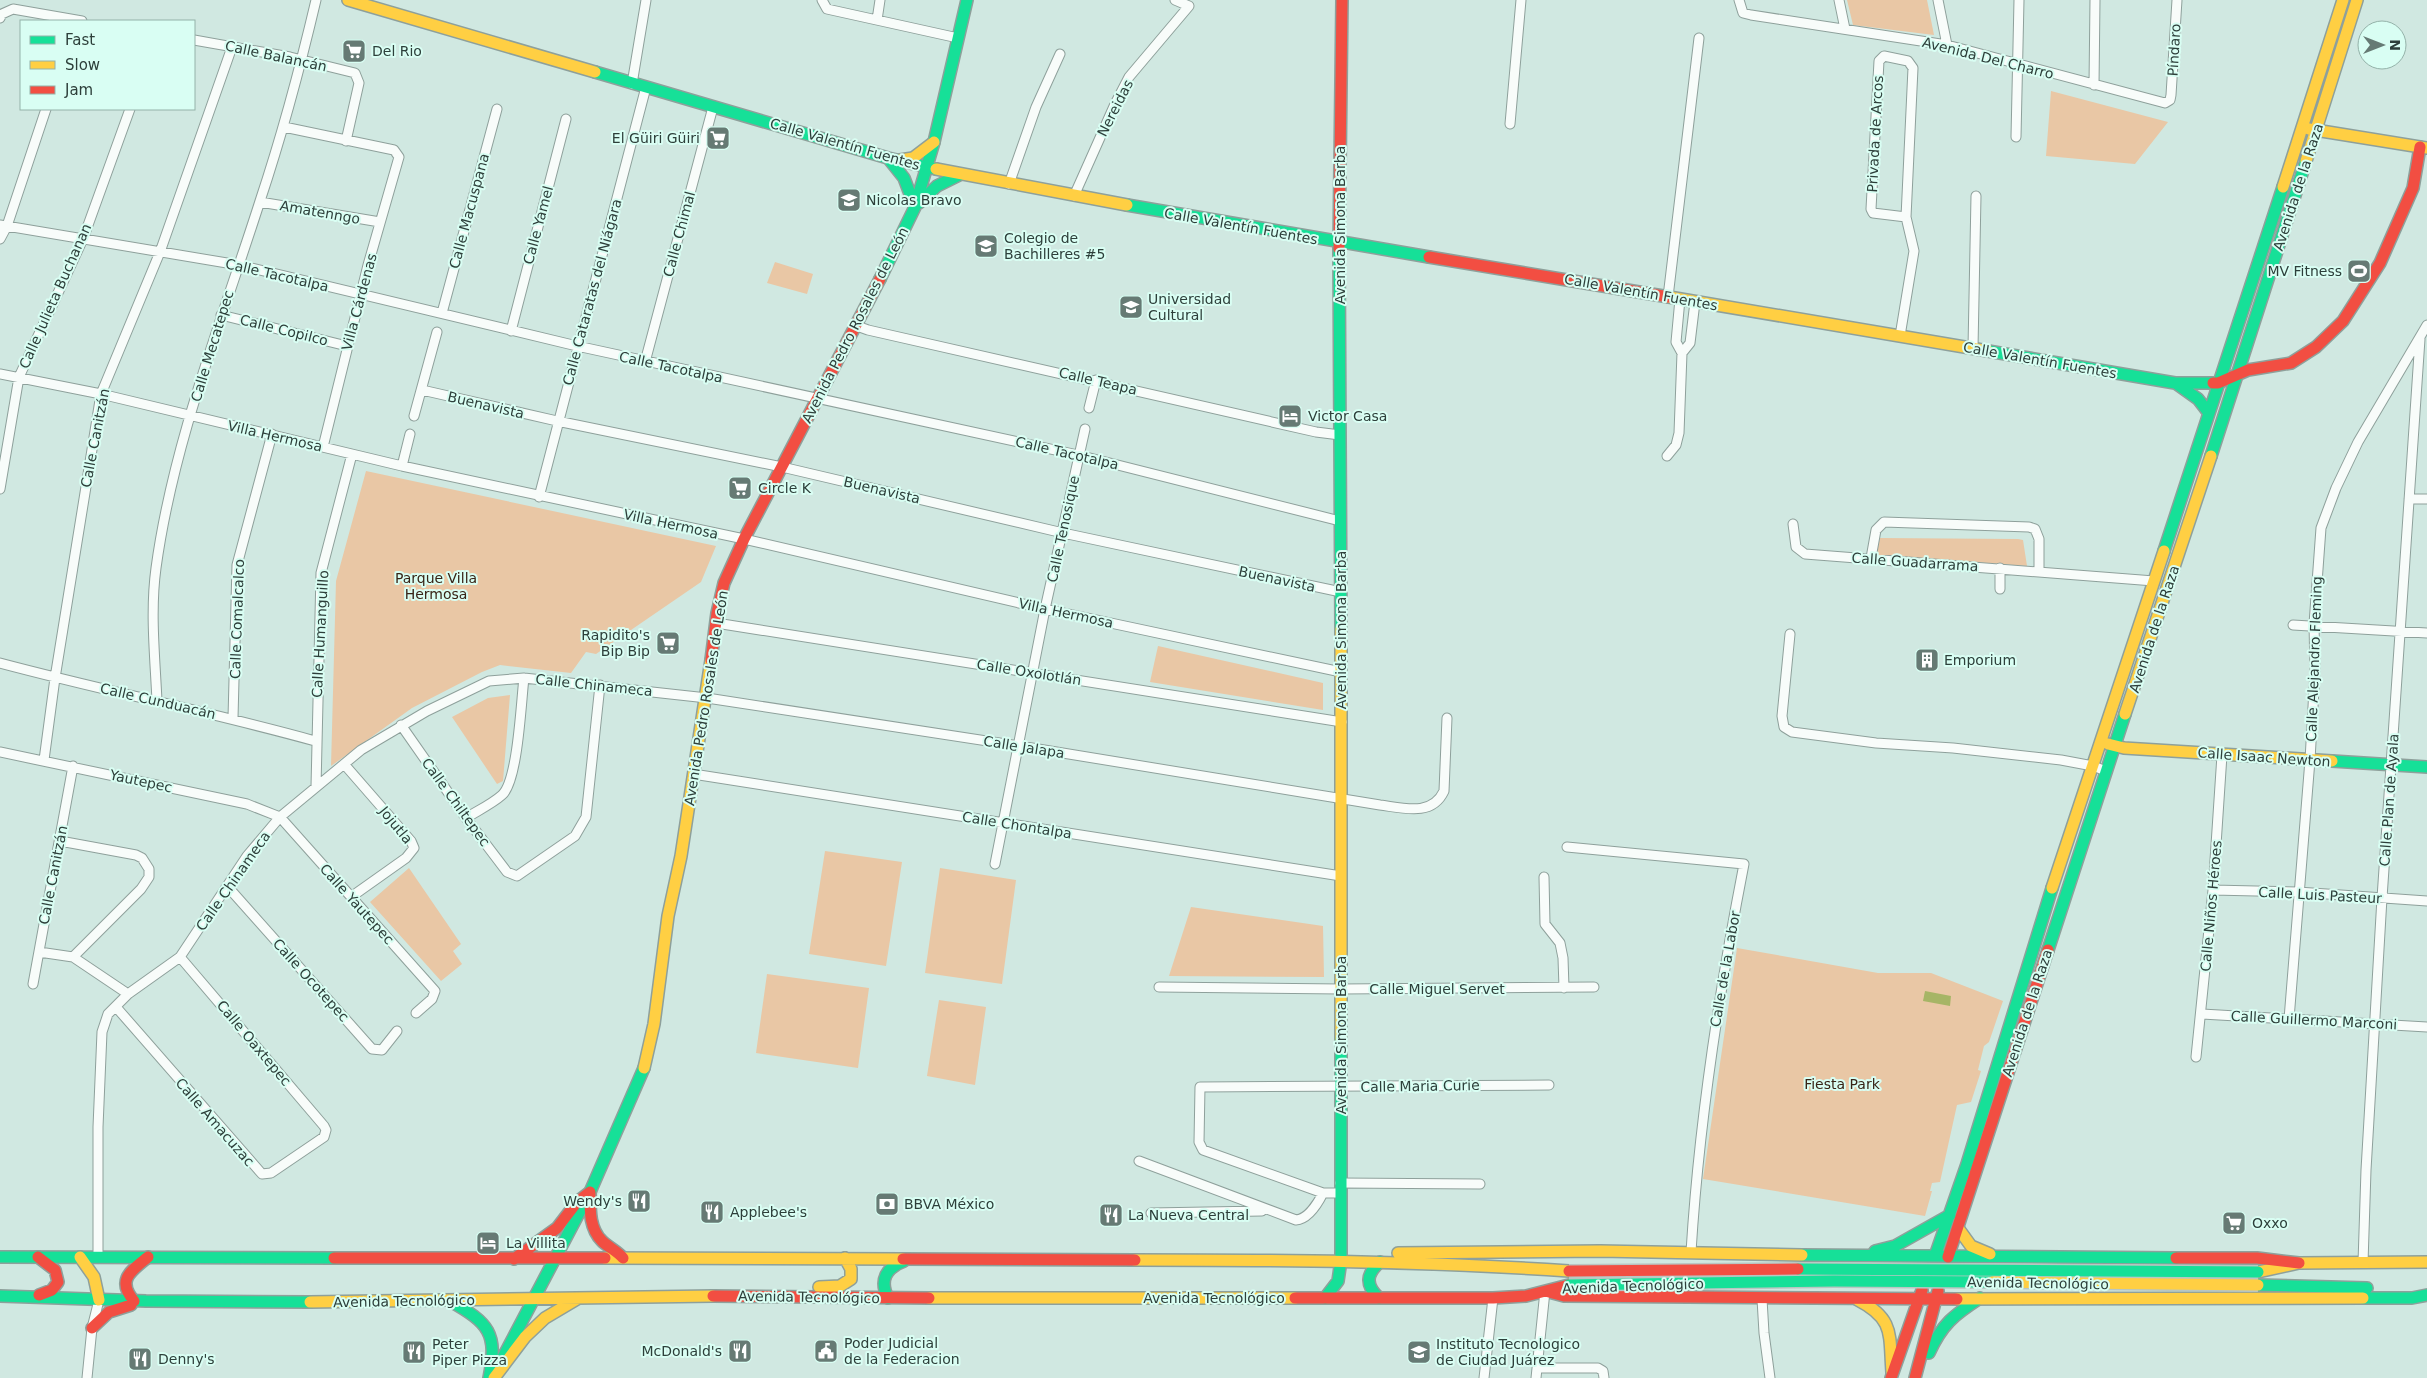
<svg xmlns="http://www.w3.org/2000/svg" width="2427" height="1378" font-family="'DejaVu Sans',sans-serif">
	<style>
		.green { fill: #e9c7a5 }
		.water { fill: #a6b566 }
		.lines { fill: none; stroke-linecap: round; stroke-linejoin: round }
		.street-casing { stroke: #8ea09b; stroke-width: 11 }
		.fast-casing { stroke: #8ea09b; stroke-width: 14 }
		.slow-casing { stroke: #8ea09b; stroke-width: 14 }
		.jam-casing { stroke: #8ea09b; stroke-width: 14 }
		.street { stroke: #f8fcfa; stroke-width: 9 }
		.fast { stroke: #16e098; stroke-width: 11 }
		.slow { stroke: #ffcf43; stroke-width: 11 }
		.jam { stroke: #f24e42; stroke-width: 11 }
		.fast-bridge-casing { stroke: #b9c6c2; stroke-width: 14; stroke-linecap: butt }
		.slow-bridge-casing { stroke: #b9c6c2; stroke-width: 14; stroke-linecap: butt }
		.jam-bridge-casing { stroke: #b9c6c2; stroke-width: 14; stroke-linecap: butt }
		.fast-bridge { stroke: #16e098; stroke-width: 11 }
		.slow-bridge { stroke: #ffcf43; stroke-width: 11 }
		.jam-bridge { stroke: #f24e42; stroke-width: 11 }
		.labels { text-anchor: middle; stroke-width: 4; stroke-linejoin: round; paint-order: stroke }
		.street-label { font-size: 14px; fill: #2d3f3a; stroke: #d9fef3 }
		.poi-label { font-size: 14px; fill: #2d3f3a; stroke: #d9fef3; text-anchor: start }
		.park-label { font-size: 14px; fill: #382416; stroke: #d9fef3 }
	</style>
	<rect width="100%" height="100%" fill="#d0e8e1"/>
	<path class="green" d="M1847 0H1927L1934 35 1853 25Z
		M2051 91 2168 122 2135 164 2046 156Z
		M775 262 813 274 807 294 767 283Z
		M366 471 716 546 701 582 596 654 586 652 571 673 500 665 482 672 412 708 331 766 336 581Z
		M1880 538 2018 539 2023 540 2027 566 1876 555Z
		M1158 646 1323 683V710L1150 682Z
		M510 695 503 781 497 784 452 717 488 698Z
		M825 851 902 862 886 966 809 954Z
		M409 868 461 944 453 951 462 964 441 981 370 902Z
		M940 868 1016 880 1002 984 925 973Z
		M1191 907 1323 926 1324 977 1169 976Z
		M1737 948 1878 973H1931L2003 1001 1989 1042 1984 1046 1978 1070 1981 1071 1971 1102 1957 1105 1940 1182 1932 1183 1930 1191H1932L1925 1216 1703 1179Z
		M767 974 869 988 858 1068 756 1053Z
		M939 1000 986 1007 975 1085 927 1076Z"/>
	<path class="water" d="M1925 991 1951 996 1950 1006 1923 1001Z"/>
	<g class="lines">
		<g class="street-casing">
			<path id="street" d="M822 0 827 9 958 38
				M1739 0 1743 13 1751 15 1947 45 2165 103 2170 100 2171 95 2177 0
				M1839 0 1845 29
				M1938 0 1947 45
				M0 18 2 14 13 9 82 21
				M877 20 880 0
				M194 40 290 57 355 73 359 83 346 141
				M632 84 646 0
				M2094 85 2095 0
				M1510 124 1521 0
				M284 127 394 150 399 157 368 265 323 447
				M2016 137 2019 0
				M1009 184 1036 107 1060 54
				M1074 196 1115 104 1129 77 1189 6 1175 0
				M260 202 380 222
				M0 225 239 265 577 346 1078 455 1340 521
				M0 239 7 226 46 109
				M1668 297 1699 38
				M442 313 497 109
				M221 315 347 346
				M857 326 868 330 1316 432 1340 435
				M511 331 566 119
				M1900 336 1914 251 1906 217 1913 68 1908 61 1884 56 1879 61 1871 209 1873 213 1906 217
				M1973 348 1976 196
				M1682 353 1690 343 1695 302
				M645 362 713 107
				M0 374 101 394 402 466 744 539 1045 609 1341 672
				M422 390 557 421 782 467 1063 533 1341 592
				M1089 408 1096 380
				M414 416 437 332
				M1667 456 1676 445 1679 433 1682 353 1676 342 1680 299
				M402 466 410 434
				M0 489 19 377 83 239 130 109
				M539 497 646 87
				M2409 499H2427
				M1793 524 1796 547 1805 554 2154 581
				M1871 558 1876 530 1884 522 2029 527 2035 529 2039 539V571
				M2000 589V568
				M716 623 1342 722
				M2293 625 2427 633
				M1790 634 1782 716 1784 727 1792 732 1876 743 1953 748 2061 760 2093 766 2106 771
				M0 663C105 691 211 712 315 741
				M157 701C155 657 150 612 156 568 173 443 222 320 260 201 282 135 300 68 316 0
				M233 718 237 565 272 434
				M401 725 466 818 507 872 517 876 575 836 586 817 600 685
				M0 752 247 804 280 817 435 991 432 999 416 1013
				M44 760 55 678 101 394 160 252 232 47
				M344 764 411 841 414 848 406 858 351 897
				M693 774 1341 876
				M316 787 321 573 352 454
				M466 818C477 811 492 804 502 795 518 781 521 702 524 678
				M1567 847 1744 864C1719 992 1699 1121 1691 1252
				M995 864 1045 609 1085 429
				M1544 877 1545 924 1560 943 1563 958 1564 988
				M228 887 372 1049 382 1050 397 1031
				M2213 890 2298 892 2427 901
				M39 952 73 957 141 889 149 877V869L142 858 136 855 60 841
				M73 957 128 994
				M33 984 73 766
				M1159 987 1341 989 1594 987
				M116 1007 262 1174 271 1173 324 1137 326 1130 324 1126 180 957
				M2202 1014 2427 1027
				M2289 1019 2310 760 2315 671 2314 624 2321 528 2336 488 2358 442 2427 325
				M2196 1057 2213 890 2222 755
				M1139 1161 1296 1220C1308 1219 1318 1203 1323 1193
				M1340 1183 1480 1184
				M1340 1193H1323L1203 1150 1199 1142 1200 1087 1549 1085
				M1151 1213 1262 1211
				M98 1257V1127L102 1032 108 1014 128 994 180 957 247 856 280 817 361 750 427 711 489 681 524 678 707 698 1020 746 1380 805C1403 808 1432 817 1444 791L1447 718
				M2363 1263 2366 1170 2382 898 2420 339
				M1762 1299 1764 1333 1770 1378
				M1537 1368H1598L1603 1371 1604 1378
				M87 1378 92 1328 99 1300
				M1484 1378 1493 1298
				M1536 1378 1545 1291"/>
		</g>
		<g class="fast-casing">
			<path id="fast" d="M595 72 888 158 936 169
				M888 158 904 178 915 207
				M919 203 937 186 959 175
				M1127 205 1429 257
				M1339 249 1341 629
				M880 279 915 207 934 142 967 0
				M1988 351 2175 383H2213
				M2177 384 2198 399 2208 412
				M2211 456 2306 161
				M2164 551 2283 187
				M2332 761 2427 767
				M2048 950 2125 714
				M1875 1251 1895 1246 1950 1215
				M1802 1255 2176 1258
				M1935 1256 1967 1164 2052 888
				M0 1257 334 1258
				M1341 1260V1039
				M2258 1285 2367 1288
				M0 1296 146 1301 310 1302
				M888 1298C879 1280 886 1268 904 1261
				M1325 1298 1338 1281 1341 1260
				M1379 1298C1365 1285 1366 1274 1380 1262
				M2363 1298H2412L2427 1295
				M450 1301C489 1323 498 1333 489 1378
				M1929 1353C1942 1324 1954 1315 1980 1298
				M500 1363 590 1192 644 1068"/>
		</g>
		<g class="slow-casing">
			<path id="slow" d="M348 0 595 72
				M2309 129 2427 148
				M900 160 913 158 934 142
				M2306 161 2357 0
				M936 169 1127 205
				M2283 187 2343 0
				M1669 297 1988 351
				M2125 714 2211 456
				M2108 744 2124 748 2332 761
				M2052 888 2164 551
				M1341 1039V629
				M644 1068 654 1024 668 916 681 856 711 660
				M1958 1228 1971 1246 1990 1254
				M1398 1253 1600 1251 1802 1255
				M80 1257 94 1277 99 1300
				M605 1258 903 1259
				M1135 1260C1280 1260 1424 1261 1569 1271
				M2258 1272 2299 1263 2427 1262
				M819 1287 840 1286 851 1279V1269L845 1258
				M929 1298H1295
				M1957 1299 2363 1298
				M1858 1300C1895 1319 1889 1335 1892 1372
				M310 1302 713 1296
				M494 1378 525 1337 545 1318 577 1299"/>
		</g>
		<g class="jam-casing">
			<path id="jam" d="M1339 249 1342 0
				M1429 257 1669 297
				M2213 383H2218L2248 370 2291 363 2316 347 2343 321 2380 263 2413 188 2420 147
				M711 660 717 613 724 583 744 539 880 279
				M38 1257 55 1270 58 1282 52 1290 39 1295
				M1948 1257 2048 950
				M334 1258H605
				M2176 1258H2257L2299 1263
				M514 1259 557 1228 577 1202 590 1192C590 1209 589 1228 602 1241 608 1247 617 1251 623 1258
				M903 1259 1135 1260
				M1549 1292 1564 1296 1957 1299
				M713 1296 929 1298
				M1295 1298H1493L1526 1296 1569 1285
				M134 1301C116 1280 131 1271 148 1257
				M92 1328 109 1312 131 1305
				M1891 1378 1922 1290
				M1915 1378 1938 1291"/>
		</g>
		<use href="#street" class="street"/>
		<use href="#fast" class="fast"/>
		<use href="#slow" class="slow"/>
		<use href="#jam" class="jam"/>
		<g class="fast-bridge-casing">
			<path id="fast-bridge" d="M1798 1269 2258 1272
				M1569 1285 1834 1281 1992 1282"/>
		</g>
		<g class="slow-bridge-casing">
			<path id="slow-bridge" d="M1992 1282 2258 1285"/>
		</g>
		<g class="jam-bridge-casing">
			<path id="jam-bridge" d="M1569 1271 1798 1269"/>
		</g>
		<use href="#fast-bridge" class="fast-bridge"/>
		<use href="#slow-bridge" class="slow-bridge"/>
		<use href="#jam-bridge" class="jam-bridge"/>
	</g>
	<defs>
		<g id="supermarket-square" transform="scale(1.25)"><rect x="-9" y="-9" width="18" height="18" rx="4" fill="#667a74" stroke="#d9fef3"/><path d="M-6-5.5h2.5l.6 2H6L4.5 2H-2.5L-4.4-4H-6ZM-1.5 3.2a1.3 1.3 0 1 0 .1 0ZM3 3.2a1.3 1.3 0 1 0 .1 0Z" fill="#fff"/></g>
		<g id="school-square" transform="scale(1.25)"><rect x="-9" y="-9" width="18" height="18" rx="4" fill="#667a74" stroke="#d9fef3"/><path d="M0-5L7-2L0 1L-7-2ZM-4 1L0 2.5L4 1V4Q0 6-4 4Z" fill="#fff"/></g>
		<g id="stadium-square" transform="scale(1.25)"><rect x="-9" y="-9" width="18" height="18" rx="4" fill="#667a74" stroke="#d9fef3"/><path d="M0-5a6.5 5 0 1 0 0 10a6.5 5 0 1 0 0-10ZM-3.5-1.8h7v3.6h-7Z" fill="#fff"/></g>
		<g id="university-square" transform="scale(1.25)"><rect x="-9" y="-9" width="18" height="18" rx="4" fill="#667a74" stroke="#d9fef3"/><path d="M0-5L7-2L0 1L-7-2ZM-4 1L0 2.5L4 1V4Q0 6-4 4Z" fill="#fff"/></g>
		<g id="hotel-square" transform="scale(1.25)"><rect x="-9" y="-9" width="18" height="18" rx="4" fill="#667a74" stroke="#d9fef3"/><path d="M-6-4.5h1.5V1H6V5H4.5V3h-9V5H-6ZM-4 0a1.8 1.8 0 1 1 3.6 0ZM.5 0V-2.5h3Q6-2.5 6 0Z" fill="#fff"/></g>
		<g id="building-square" transform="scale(1.25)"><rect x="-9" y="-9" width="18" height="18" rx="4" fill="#667a74" stroke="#d9fef3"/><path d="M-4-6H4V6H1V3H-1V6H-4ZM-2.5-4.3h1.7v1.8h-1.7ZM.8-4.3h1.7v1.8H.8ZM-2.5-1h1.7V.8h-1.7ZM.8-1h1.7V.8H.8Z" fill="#fff"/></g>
		<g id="restaurant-square" transform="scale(1.25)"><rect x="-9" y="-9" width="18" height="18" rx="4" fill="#667a74" stroke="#d9fef3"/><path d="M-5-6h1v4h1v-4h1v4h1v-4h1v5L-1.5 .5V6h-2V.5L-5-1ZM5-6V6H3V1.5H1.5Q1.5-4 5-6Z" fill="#fff"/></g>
		<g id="bank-square" transform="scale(1.25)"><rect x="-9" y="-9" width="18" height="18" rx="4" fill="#667a74" stroke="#d9fef3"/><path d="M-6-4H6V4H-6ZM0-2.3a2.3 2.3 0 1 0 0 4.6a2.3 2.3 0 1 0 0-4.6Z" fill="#fff"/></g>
		<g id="civic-square" transform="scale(1.25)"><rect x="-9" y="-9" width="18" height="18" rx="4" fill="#667a74" stroke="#d9fef3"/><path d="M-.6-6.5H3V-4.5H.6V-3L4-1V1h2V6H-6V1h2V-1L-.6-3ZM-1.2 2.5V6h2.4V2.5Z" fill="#fff"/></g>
	</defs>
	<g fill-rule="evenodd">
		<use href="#supermarket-square" x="354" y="51"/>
		<use href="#supermarket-square" x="718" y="138"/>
		<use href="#school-square" x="849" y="200"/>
		<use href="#school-square" x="986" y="246"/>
		<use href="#stadium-square" x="2359" y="271"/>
		<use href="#university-square" x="1131" y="307"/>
		<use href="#hotel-square" x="1290" y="416"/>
		<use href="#supermarket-square" x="740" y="488"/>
		<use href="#supermarket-square" x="668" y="643"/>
		<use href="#building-square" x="1927" y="660"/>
		<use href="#restaurant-square" x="639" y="1201"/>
		<use href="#bank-square" x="887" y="1204"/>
		<use href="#restaurant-square" x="712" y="1212"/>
		<use href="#restaurant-square" x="1111" y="1215"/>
		<use href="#supermarket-square" x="2234" y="1223"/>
		<use href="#hotel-square" x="488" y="1243"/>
		<use href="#restaurant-square" x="740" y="1351"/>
		<use href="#civic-square" x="826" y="1351"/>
		<use href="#restaurant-square" x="414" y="1352"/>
		<use href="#university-square" x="1419" y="1352"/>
		<use href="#restaurant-square" x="140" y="1359"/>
	</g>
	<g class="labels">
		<g class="street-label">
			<text transform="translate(2174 50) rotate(-87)" y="5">Píndaro</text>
			<text transform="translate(276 56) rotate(12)" y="5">Calle Balancán</text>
			<text transform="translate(1988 58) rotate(14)" y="5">Avenida Del Charro</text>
			<text transform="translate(1115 108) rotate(-63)" y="5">Nereidas</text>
			<text transform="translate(1875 134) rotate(-87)" y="5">Privada de Arcos</text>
			<text transform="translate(845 144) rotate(16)" y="5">Calle Valentín Fuentes</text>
			<text transform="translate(2298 187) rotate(-72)" y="5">Avenida de la Raza</text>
			<text transform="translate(469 211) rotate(-75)" y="5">Calle Macuspana</text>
			<text transform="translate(320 212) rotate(10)" y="5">Amatenngo</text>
			<text transform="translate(538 225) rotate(-75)" y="5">Calle Yamel</text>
			<text transform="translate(1340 225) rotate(-90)" y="5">Avenida Simona Barba</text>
			<text transform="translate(1241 226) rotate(10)" y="5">Calle Valentín Fuentes</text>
			<text transform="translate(679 234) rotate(-75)" y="5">Calle Chimal</text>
			<text transform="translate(277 275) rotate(13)" y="5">Calle Tacotalpa</text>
			<text transform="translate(592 292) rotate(-75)" y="5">Calle Cataratas del Niágara</text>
			<text transform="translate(1641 292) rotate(10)" y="5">Calle Valentín Fuentes</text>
			<text transform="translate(55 296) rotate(-66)" y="5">Calle Julieta Buchanan</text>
			<text transform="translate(359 302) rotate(-75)" y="5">Villa Cárdenas</text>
			<text transform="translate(855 325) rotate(-63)" y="5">Avenida Pedro Rosales de León</text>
			<text transform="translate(284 330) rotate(14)" y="5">Calle Copilco</text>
			<text transform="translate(212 346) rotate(-73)" y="5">Calle Mecatepec</text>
			<text transform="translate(2040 360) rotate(10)" y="5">Calle Valentín Fuentes</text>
			<text transform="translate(671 367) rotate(12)" y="5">Calle Tacotalpa</text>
			<text transform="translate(1098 381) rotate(13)" y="5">Calle Teapa</text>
			<text transform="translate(486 405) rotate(13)" y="5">Buenavista</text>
			<text transform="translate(275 436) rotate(13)" y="5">Villa Hermosa</text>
			<text transform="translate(95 438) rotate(-79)" y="5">Calle Canitzán</text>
			<text transform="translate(1067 453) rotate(13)" y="5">Calle Tacotalpa</text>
			<text transform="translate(882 490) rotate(13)" y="5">Buenavista</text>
			<text transform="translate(671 524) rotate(12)" y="5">Villa Hermosa</text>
			<text transform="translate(1063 529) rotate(-78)" y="5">Calle Tenosique</text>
			<text transform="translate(1915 562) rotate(4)" y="5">Calle Guadarrama</text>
			<text transform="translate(1277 579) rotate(12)" y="5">Buenavista</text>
			<text transform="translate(1066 613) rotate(12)" y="5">Villa Hermosa</text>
			<text transform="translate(237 619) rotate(-88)" y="5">Calle Comalcalco</text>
			<text transform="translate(2154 629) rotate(-72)" y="5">Avenida de la Raza</text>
			<text transform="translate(1341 630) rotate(-90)" y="5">Avenida Simona Barba</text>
			<text transform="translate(320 634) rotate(-87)" y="5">Calle Humanguillo</text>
			<text transform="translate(2314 659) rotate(-88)" y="5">Calle Alejandro Fleming</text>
			<text transform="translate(1029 672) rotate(9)" y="5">Calle Oxolotlán</text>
			<text transform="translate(594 685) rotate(6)" y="5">Calle Chinameca</text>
			<text transform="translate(706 698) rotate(-81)" y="5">Avenida Pedro Rosales de León</text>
			<text transform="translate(158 701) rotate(13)" y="5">Calle Cunduacán</text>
			<text transform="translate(1024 747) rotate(9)" y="5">Calle Jalapa</text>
			<text transform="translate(2264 757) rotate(4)" y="5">Calle Isaac Newton</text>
			<text transform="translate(141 781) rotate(12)" y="5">Yautepec</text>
			<text transform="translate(2389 800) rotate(-86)" y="5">Calle Plan de Ayala</text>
			<text transform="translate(456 802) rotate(54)" y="5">Calle Chiltepec</text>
			<text transform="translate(396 825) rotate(51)" y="5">Jojutla</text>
			<text transform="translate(1017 825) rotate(9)" y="5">Calle Chontalpa</text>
			<text transform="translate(53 875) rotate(-79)" y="5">Calle Canitzán</text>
			<text transform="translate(233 881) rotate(-55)" y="5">Calle Chinameca</text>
			<text transform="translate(2320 895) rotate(3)" y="5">Calle Luis Pasteur</text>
			<text transform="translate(357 904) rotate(48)" y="5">Calle Yautepec</text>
			<text transform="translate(2211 906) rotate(-85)" y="5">Calle Niños Héroes</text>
			<text transform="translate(1725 969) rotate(-80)" y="5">Calle de la Labor</text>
			<text transform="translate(311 980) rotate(48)" y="5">Calle Ocotepec</text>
			<text x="1437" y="994">Calle Miguel Servet</text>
			<text transform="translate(2027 1013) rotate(-72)" y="5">Avenida de la Raza</text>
			<text transform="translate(2314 1020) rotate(3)" y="5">Calle Guillermo Marconi</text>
			<text transform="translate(1341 1035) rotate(-90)" y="5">Avenida Simona Barba</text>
			<text transform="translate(254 1043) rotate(50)" y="5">Calle Oaxtepec</text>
			<text transform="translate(1420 1086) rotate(-1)" y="5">Calle Maria Curie</text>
			<text transform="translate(215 1122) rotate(49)" y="5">Calle Amacuzac</text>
			<text transform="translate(2038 1283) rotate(1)" y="5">Avenida Tecnológico</text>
			<text transform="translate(1633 1286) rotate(-2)" y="5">Avenida Tecnológico</text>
			<text transform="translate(809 1297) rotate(1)" y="5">Avenida Tecnológico</text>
			<text x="1214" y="1303">Avenida Tecnológico</text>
			<text transform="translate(404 1301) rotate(-1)" y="5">Avenida Tecnológico</text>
		</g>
		<g class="poi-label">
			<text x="372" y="56">Del Rio</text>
			<text x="700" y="143" text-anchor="end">El Güiri Güiri</text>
			<text x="866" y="205">Nicolas Bravo</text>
			<text x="1004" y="243">Colegio de<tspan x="1004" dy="16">Bachilleres #5</tspan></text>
			<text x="2342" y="276" text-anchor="end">MV Fitness</text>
			<text x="1148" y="304">Universidad<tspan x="1148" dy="16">Cultural</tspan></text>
			<text x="1308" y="421">Victor Casa</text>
			<text x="758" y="493">Circle K</text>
			<text x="650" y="640" text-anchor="end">Rapidito's<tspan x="650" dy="16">Bip Bip</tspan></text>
			<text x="1944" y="665">Emporium</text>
			<text x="622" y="1206" text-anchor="end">Wendy's</text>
			<text x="904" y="1209">BBVA México</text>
			<text x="730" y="1217">Applebee's</text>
			<text x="1128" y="1220">La Nueva Central</text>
			<text x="2252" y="1228">Oxxo</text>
			<text x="506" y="1248">La Villita</text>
			<text x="844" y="1348">Poder Judicial<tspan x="844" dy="16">de la Federacion</tspan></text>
			<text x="432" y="1349">Peter<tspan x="432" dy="16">Piper Pizza</tspan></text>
			<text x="1436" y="1349">Instituto Tecnologico<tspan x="1436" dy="16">de Ciudad Juárez</tspan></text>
			<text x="722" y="1356" text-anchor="end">McDonald's</text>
			<text x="158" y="1364">Denny's</text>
		</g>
		<g class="park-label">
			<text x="436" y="583">Parque Villa<tspan x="436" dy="16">Hermosa</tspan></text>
			<text x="1842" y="1089">Fiesta Park</text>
		</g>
	</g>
	<rect x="20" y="20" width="175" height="90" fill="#d9fef3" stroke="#94b2a9"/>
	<rect x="30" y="36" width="25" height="8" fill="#16e098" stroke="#94b2a9"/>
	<text x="65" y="45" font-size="15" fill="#2d3f3a">Fast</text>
	<rect x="30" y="61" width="25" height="8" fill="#ffcf43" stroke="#94b2a9"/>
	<text x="65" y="70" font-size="15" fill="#2d3f3a">Slow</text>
	<rect x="30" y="86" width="25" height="8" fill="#f24e42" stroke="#94b2a9"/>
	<text x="65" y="95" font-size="15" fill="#2d3f3a">Jam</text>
	<g transform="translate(2382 45) rotate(90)"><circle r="24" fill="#d9fef3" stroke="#94b2a9"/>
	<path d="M0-4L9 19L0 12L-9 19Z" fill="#667a74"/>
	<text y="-8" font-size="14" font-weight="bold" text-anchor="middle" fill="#2d3f3a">N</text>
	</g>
</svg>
